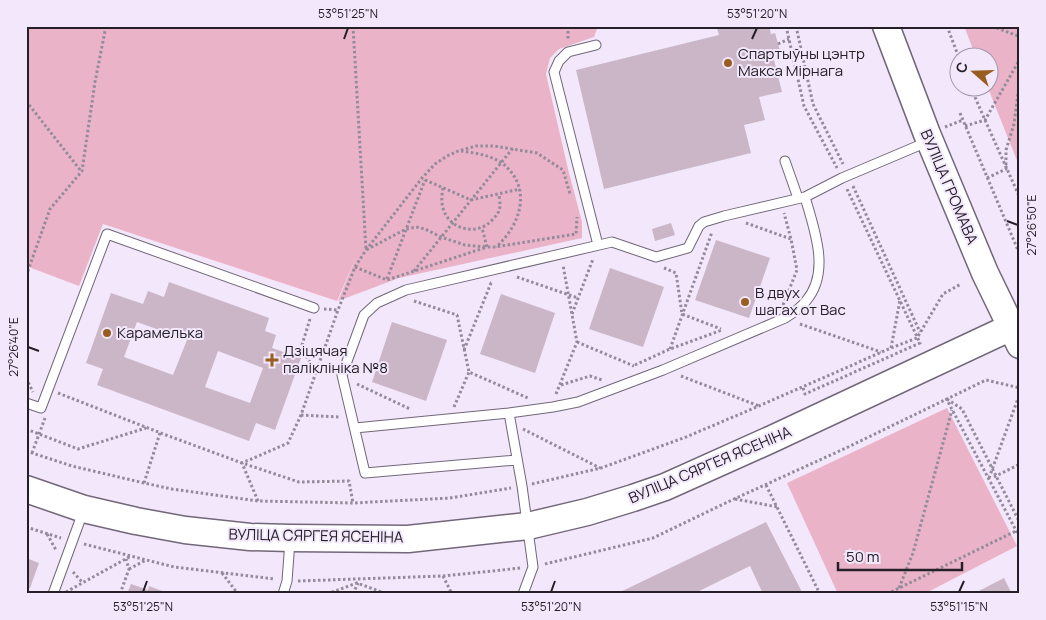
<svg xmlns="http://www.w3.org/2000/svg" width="1046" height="620" font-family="Manrope,sans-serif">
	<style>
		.green { fill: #ebb3c8 }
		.building { fill: #cab6c6; fill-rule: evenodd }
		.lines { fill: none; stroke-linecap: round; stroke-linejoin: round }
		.service-casing { stroke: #726779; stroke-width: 11 }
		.secondary-casing { stroke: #726779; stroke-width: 29 }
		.path { stroke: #938b9a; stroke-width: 3; stroke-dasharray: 2.5 2.5; stroke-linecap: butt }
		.service { stroke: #fff; stroke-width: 9 }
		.secondary { stroke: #fff; stroke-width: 26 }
		.ticks { fill: none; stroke: #252028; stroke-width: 2 }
		.poi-dot { fill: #9a5d21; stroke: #f3e7fc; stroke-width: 2 }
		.labels { text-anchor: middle; stroke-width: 4; stroke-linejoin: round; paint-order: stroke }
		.poi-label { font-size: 15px; fill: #252028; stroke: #f3e7fc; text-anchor: start }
		.street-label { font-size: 15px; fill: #252028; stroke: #f3e7fc }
		.neatline { fill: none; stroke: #252028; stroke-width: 2 }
		.ticks-label { font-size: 12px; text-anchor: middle; fill: #252028 }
	</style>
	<rect width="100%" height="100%" fill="#f3e7fc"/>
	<path class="green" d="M26 26H598L594 37 559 49 550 58 546 74 568 169 582 222V238L399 278 338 301 357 255 337 301 103 224 79 286 26 266Z
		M964 26H1020V168L988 88V58L976 57Z
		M947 408 1017 546 924 594H838L787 483Z"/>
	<path class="building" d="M725 26H769L771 34 775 33 781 54 773 56 782 92 759 97 765 120 744 125 751 153 604 189 576 70 719 35 717 28Z
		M671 223 675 235 655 241 652 229Z
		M716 240 770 258 749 318 695 300Z
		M610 268 664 287 643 347 589 329Z
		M169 282 269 318 265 331 276 335 272 348 301 358 275 430 256 423 249 441 97 385 103 369 86 363 111 293 143 304 148 291 164 297ZM137 322 187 340 173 375 124 357ZM218 351 263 368 250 403 205 387Z
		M501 294 555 313 535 373 480 354Z
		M392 322 447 340 426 401 372 382Z
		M766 522 803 594H763L750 566 693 594H616Z
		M26 558 39 563 30 588 26 587Z
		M1004 578 1012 594H973Z
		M131 584 148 590 149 586 170 594H127Z"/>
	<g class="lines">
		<g class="service-casing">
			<path id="service" d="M596 45 568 52 559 61 554 72 598 245
				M785 161 798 198
				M26 403 41 408 107 234 314 308
				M509 413 522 486 533 567 523 594
				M355 428 509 413 553 407 578 402 663 370 785 318C793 313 800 309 806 301 831 272 814 229 805 197
				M517 460 365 473 342 375 364 315 377 303 406 290 612 242 656 257 688 248 699 226 704 222 724 216 805 197 842 178 927 142
				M53 594 83 512
				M283 594 287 581 290 541"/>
		</g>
		<g class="secondary-casing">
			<path id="secondary" d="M886 26 927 134 985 273 1020 345
				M26 489 84 509 136 521 185 530 250 537 290 538 408 539 528 526 587 512 633 498 665 487 772 439 1020 323"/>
		</g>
		<path class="path" d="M353 26 366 250 406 229 416 227 425 229 441 237 465 245 487 247H495L576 234 577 217
			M568 26V41
			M786 26 804 106 837 168
			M796 26 813 104 843 164
			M947 26 959 58
			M992 26 1018 36
			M1020 33 1018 36 1020 42
			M778 44 789 39
			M971 88 985 120 1020 198
			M26 101 81 171
			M960 113 1020 255
			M965 126 985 120 1020 59
			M945 127 963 120
			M461 151C475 153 490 155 502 163 533 187 521 225 496 247
			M987 178 1006 169V150L1014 124 1020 78
			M425 180 471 200 520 189
			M853 186 920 332
			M443 188C442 194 441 201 443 208 449 230 478 237 493 219 497 215 500 211 500 205 500 202 499 197 499 194
			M746 223 791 239
			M355 267 387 280 487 247 482 228
			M664 268 676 273 682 314 721 329
			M414 271 513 148
			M26 276 50 209 82 171 95 82 106 26
			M517 277 578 298
			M387 279 425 180
			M414 301 457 315 469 372 528 398
			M783 305 797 270 791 239 784 213
			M324 309 338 310
			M572 314 593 259
			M310 319 301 348 316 372
			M800 324 881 352
			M577 342 634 366
			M891 348 900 300
			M670 349 712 232
			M464 350 491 283H492
			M635 365 670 349 722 330
			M681 376 759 406
			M26 378 33 392
			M357 384 410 409
			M561 385 590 376 602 380
			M803 388 805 394 920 343 847 189
			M58 393 166 435 242 463 299 482 349 481 353 503
			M556 394 577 342 563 265
			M946 398 1020 538
			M947 399 962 409 1020 523
			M454 407 469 372
			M301 415 340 417
			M26 429 78 449 146 428
			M523 429 600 468
			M26 451 72 466 144 483 172 489 258 501 353 503 450 498 511 488
			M32 453 45 418
			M994 477 1020 464
			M989 478 1020 393
			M144 483 160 433
			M532 484 601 468 686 437 759 406 891 348 917 338 943 294 961 284
			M766 485 820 594
			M735 499 778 507
			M258 501 242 463 288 443 301 415 338 310 355 267 366 250 422 178 435 164 447 156 458 151 476 146H494L537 153 563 170 570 194
			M26 527 61 538
			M47 534 56 550
			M84 544 174 567 275 579
			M545 564 653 538 734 499 846 448 986 380 1020 388
			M129 569 146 560
			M73 572 83 583
			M222 573 238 594
			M443 576 452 594
			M298 581 443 576 521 568
			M899 588 913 553 952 410
			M66 592 131 556
			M120 594 129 569 126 559
			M327 594 357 583 387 594
			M353 594 358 583
			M887 594 1020 529"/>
		<use href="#service" class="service"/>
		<use href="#secondary" class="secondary"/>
	</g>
	<path class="ticks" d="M344 39 348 28M752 39 757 28M1007 221 1018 225M28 347 39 351M143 592 147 581M551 592 555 581M959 592 964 581"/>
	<g class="poi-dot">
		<circle cx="728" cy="63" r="5"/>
		<circle cx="745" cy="302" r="5"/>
		<circle cx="107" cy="333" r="5"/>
		<path d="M269.5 352.5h5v5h5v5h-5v5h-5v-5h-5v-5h5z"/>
	</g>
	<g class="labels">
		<g class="poi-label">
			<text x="738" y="59">Спартыўны цэнтр<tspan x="738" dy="17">Макса Мірнага</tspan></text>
			<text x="755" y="298">В двух<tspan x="755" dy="17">шагах от Вас</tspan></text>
			<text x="117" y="338">Карамелька</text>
			<text x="283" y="356">Дзіцячая<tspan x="283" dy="17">паліклініка №8</tspan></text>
		</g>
		<g class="street-label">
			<text transform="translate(949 187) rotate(67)" y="5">ВУЛІЦА ГРОМАВА</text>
			<text transform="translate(710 465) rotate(-23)" y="5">ВУЛІЦА СЯРГЕЯ ЯСЕНІНА</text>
			<text transform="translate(316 536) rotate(1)" y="5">ВУЛІЦА СЯРГЕЯ ЯСЕНІНА</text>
		</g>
	</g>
	<rect width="1046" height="620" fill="none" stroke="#f3e7fc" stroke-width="55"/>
	<g transform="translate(974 72) rotate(290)"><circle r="24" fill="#f3e7fc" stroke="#a197a7"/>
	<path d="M0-4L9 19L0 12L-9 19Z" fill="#9a5d21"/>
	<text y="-8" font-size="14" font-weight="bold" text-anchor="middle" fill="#252028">С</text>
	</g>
	<path d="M838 562v8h124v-8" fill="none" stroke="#252028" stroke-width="2.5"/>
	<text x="846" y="562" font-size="15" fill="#252028" stroke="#f3e7fc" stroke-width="4" paint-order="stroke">50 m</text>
	<rect x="28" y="28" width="990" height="564" class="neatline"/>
	<g class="ticks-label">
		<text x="348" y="18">53°51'25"N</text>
		<text x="757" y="18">53°51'20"N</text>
		<text transform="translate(1032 225) rotate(-90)" y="4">27°26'50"E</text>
		<text transform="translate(14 347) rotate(-90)" y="4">27°26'40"E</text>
		<text x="143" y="611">53°51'25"N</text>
		<text x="551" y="611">53°51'20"N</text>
		<text x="959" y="611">53°51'15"N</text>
	</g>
</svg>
